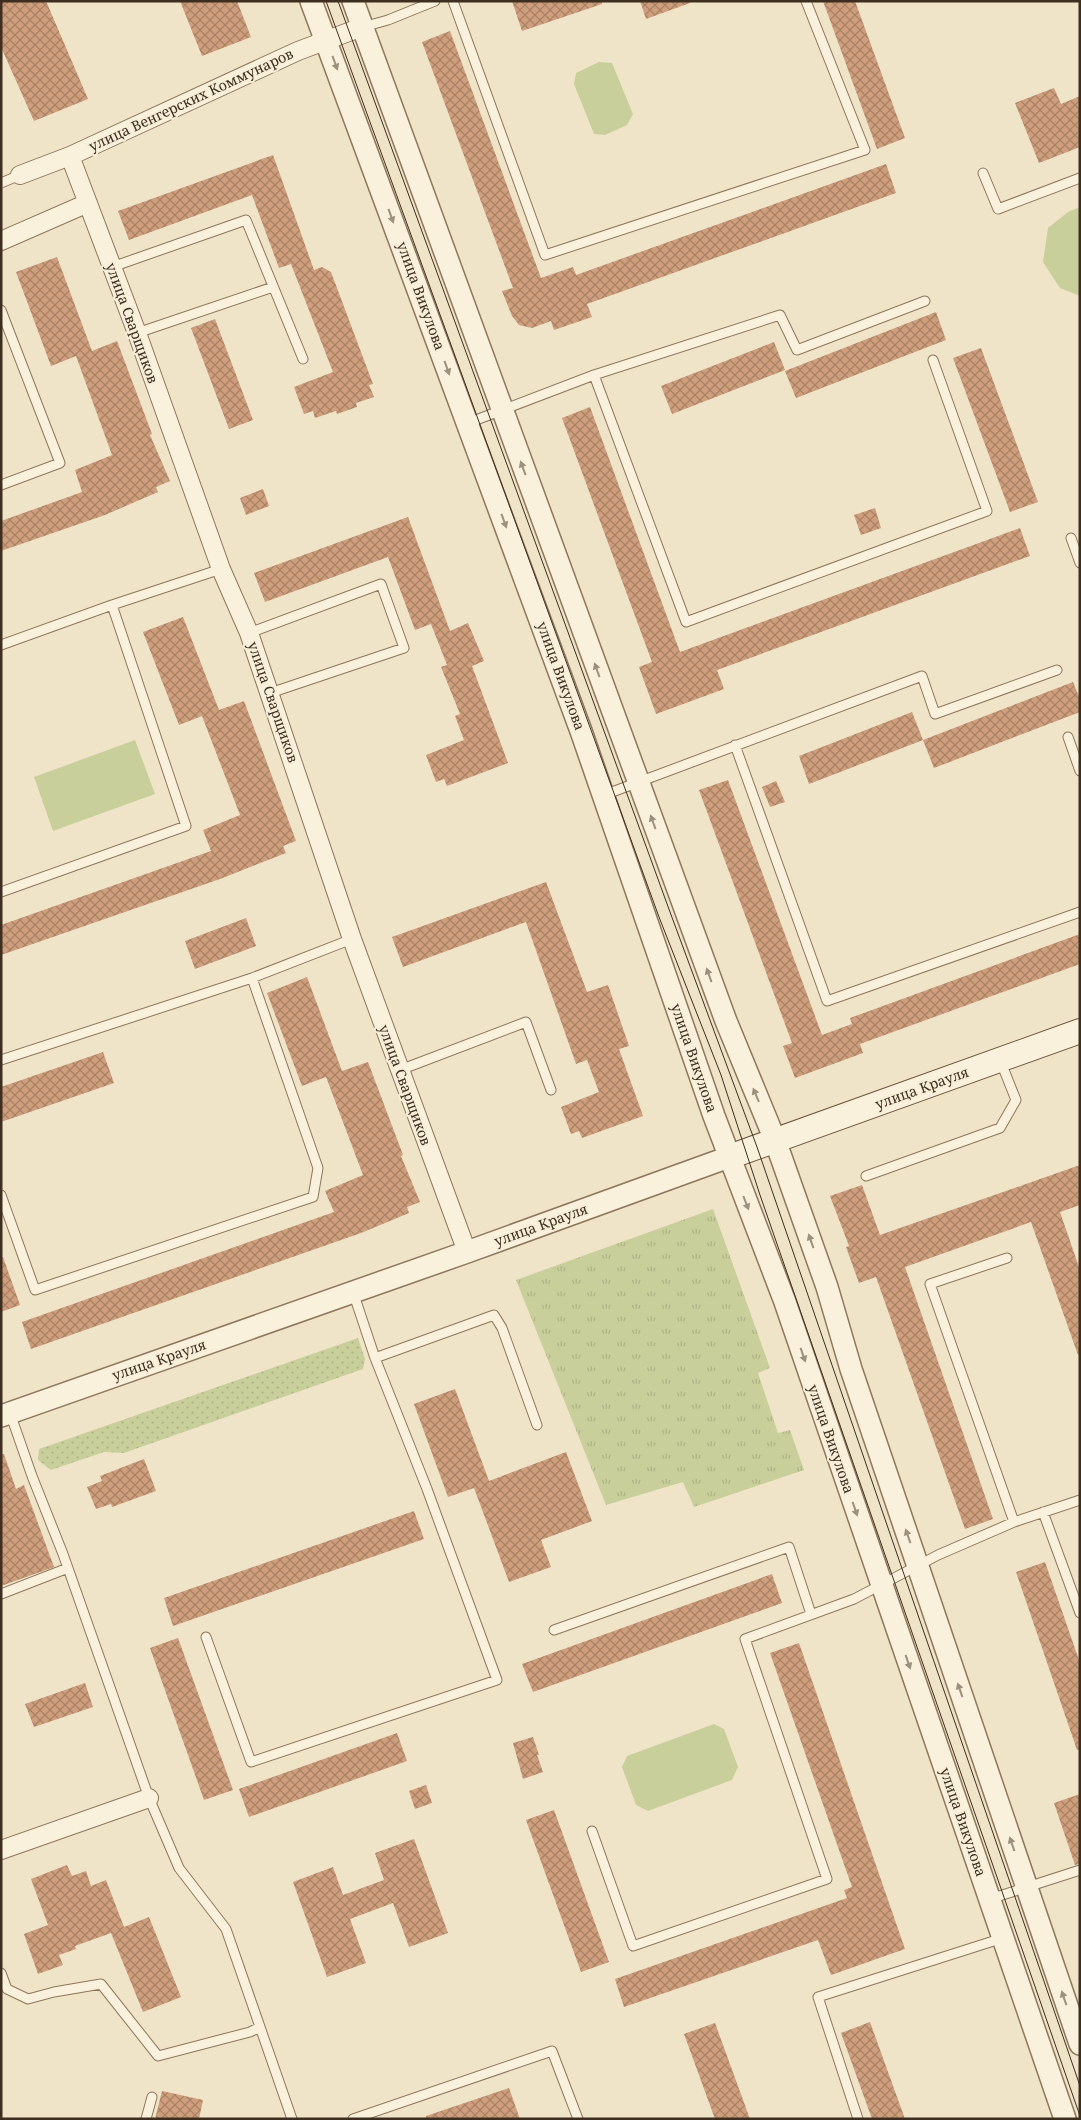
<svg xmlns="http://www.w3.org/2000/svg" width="1081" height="2120" font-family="'Noto Serif',serif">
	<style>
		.grass { fill: url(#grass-dots) }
		.park { fill: url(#park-tufts) }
		.pitch { fill: #c9cf9b }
		.building { fill: url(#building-cross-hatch) }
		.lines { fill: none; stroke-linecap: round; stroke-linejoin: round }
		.service-casing { stroke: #8d765c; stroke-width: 11 }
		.minor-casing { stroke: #8d765c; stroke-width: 20 }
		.tertiary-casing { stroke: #8d765c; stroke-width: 24 }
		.secondary-casing { stroke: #6f573f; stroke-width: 26 }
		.service { stroke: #faf1dc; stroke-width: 9 }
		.minor { stroke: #faf1dc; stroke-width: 18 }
		.tertiary { stroke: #faf1dc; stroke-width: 21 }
		.secondary { stroke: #faf1dc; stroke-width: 24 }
		.tram { stroke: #3d2e20; stroke-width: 1 }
		.oneway { fill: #9c907e }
		.labels { text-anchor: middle; stroke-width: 4; stroke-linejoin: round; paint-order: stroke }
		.street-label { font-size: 14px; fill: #3d2e20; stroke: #f7eed8 }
	</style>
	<defs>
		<pattern id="grass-dots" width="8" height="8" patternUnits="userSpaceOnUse" patternTransform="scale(1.25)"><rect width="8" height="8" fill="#c9cf9b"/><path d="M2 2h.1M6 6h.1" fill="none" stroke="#aeb285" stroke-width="1.8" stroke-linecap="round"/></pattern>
		<pattern id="park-tufts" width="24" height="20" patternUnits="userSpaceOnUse" patternTransform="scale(1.25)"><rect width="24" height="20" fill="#c9cf9b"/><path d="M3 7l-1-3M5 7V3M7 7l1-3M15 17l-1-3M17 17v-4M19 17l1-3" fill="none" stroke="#aeb285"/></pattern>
		<pattern id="building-cross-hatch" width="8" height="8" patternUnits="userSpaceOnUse" patternTransform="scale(1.25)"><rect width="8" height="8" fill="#cf9f7d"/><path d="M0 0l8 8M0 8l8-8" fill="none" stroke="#a98266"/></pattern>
	</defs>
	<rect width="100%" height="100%" fill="#f0e4c8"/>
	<path class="grass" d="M358 1338 365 1359 363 1369 124 1453 104 1452 51 1470 38 1460 39 1449Z"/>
	<path class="park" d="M713 1209 770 1368 758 1373 778 1433 790 1430 804 1470 694 1507 683 1482 606 1505 516 1280Z"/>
	<path class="pitch" d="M599 62 612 63 633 114 627 125 605 135 594 134 574 84 576 73Z
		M1080 207V296L1060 288 1043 262 1048 228 1068 212Z
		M135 740 155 794 53 831 34 777Z
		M714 1724 724 1729 738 1767 732 1780 648 1811 636 1805 622 1767 627 1756Z"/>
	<path class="building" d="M1 1H46L88 99 34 121 1 47Z
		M180 1H237L251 37 202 56Z
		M512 1H602V4L522 31Z
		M640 1H690V3L646 19Z
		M823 1H855L905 138 877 149Z
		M450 31 541 278 573 267 576 275 886 164 896 193 587 304 592 317 554 330 551 321 532 328 519 325 512 316 502 291 513 288 422 42Z
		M1054 88 1061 104 1080 96V147L1039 163 1015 103Z
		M273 155 314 270 322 267 331 272 373 384 369 385 374 397 356 403 357 407 337 414 336 411 315 418 313 411 304 414 294 387 333 372 291 264 279 268 252 195 129 240 118 211Z
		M57 257 92 351 117 341 152 434 150 435 170 481 156 487 158 492 105 515 1 551V521L82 492 75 470 112 455 76 356 51 366 16 272Z
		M936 312 946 340 796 398 785 371Z
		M215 319 253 420 229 429 191 328Z
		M774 342 785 370 672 414 661 386Z
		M981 348 1038 502 1010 512 953 358Z
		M590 407 680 652 1020 528 1030 556 717 670 724 689 656 714 639 667 652 662 562 418Z
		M263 489 269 506 246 515 240 498Z
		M875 508 881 528 861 535 854 515Z
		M408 517 450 631 468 623 484 661 472 666 508 763 447 786 444 779 436 782 426 755 464 740 455 716 460 714 441 667 447 665 431 624 415 630 388 557 265 602 254 573Z
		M183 617 219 710 244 701 296 841 283 846 286 853 220 879 1 955V925L211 851 203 830 240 815 202 716 179 725 143 632Z
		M1073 682 1080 699V712L934 768 923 740Z
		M912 712 923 740 809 784 799 756Z
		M728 780 822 1035 852 1024 850 1018 1080 934V964L860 1044 863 1053 795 1078 783 1046 792 1043 699 790Z
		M776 781 785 802 770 807 762 787Z
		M546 882 587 992 608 985 629 1046 619 1049 643 1116 582 1138 579 1131 571 1134 561 1107 599 1092 587 1060 576 1064 526 922 403 967 392 937Z
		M246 918 256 946 195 969 185 941Z
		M307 977 342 1071 368 1062 403 1155 401 1156 420 1202 407 1207 409 1213 361 1233 31 1349 22 1322 334 1212 325 1191 363 1175 326 1077 302 1086 267 993Z
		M103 1052 114 1083 1 1122V1087Z
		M1080 1165V1205L1060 1212 1080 1270V1354L1078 1355 1031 1222 905 1267 993 1519 965 1529 876 1277 859 1283 846 1247 849 1246 830 1196 862 1185 880 1235Z
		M3 1257 20 1305 1 1312V1258Z
		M455 1389 489 1481 566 1452 592 1521 541 1540 551 1567 509 1582 474 1488 448 1497 414 1404Z
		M1 1454H4L16 1489 24 1485 54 1567 1 1586Z
		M144 1459 156 1491 112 1507 111 1504 96 1509 87 1487 102 1481 100 1476Z
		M414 1511 424 1539 173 1626 164 1598Z
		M1045 1562 1080 1663V1750H1077L1016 1572Z
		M772 1574 782 1603 533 1692 522 1664Z
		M178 1638 233 1790 204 1800 150 1648Z
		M799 1643 905 1949 831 1975 818 1940 624 2007 615 1979 847 1898 844 1890 852 1887 770 1653Z
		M85 1683 93 1707 34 1727 25 1704Z
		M397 1733 407 1761 249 1817 239 1789Z
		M533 1737 539 1755H537L543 1772 523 1779 513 1743Z
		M426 1785 432 1803 415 1809 409 1791Z
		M1080 1794V1864L1075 1865 1054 1803Z
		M554 1810 609 1962 581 1972 526 1820Z
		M414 1839 448 1933 409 1947 393 1903 350 1919 366 1963 327 1977 293 1882 333 1867 343 1895 384 1880 375 1853Z
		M67 1865 72 1876 86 1871 91 1886 106 1880 124 1927 149 1917 181 1997 143 2012 111 1933 75 1946 76 1949 59 1955 63 1965 38 1974 24 1934 48 1925 31 1879Z
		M870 2022 905 2119H872L841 2033Z
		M715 2023 750 2119H715L684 2034Z
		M509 2088 520 2119H426V2116Z
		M162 2091 203 2100 199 2119H155Z"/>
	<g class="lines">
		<g class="service-casing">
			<path id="service" d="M453 1 545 255 865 150 806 1
				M363 27 388 20 435 1
				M983 173 998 209 1080 178
				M1 183 20 175
				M112 267 246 220 303 359
				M1 310 60 463 1 485
				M137 333 273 287
				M594 375 686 622 987 511 933 360
				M468 423 594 375 780 315 797 350 925 301
				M1071 538 1080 563
				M249 633 381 584 404 648 270 693
				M1 645 112 605
				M1068 737 1080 771
				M735 745 827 1001 1080 912
				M604 795 922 676 935 714 1057 670
				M1 892 186 826 112 605 221 569
				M1 1060 252 978 352 939
				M400 1070 526 1022 551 1090
				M866 1176 1000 1128 1016 1100 1000 1060
				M1 1195 35 1290 313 1197 318 1168 252 978
				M1007 1258 930 1284 1014 1522
				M375 1358 494 1315 502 1328 537 1425
				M10 1413 32 1476 63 1554 149 1798 179 1868 226 1929 292 2119
				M1043 1512 1080 1613
				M1 1594 68 1568
				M554 1630 789 1547 811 1614
				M206 1637 251 1762 497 1680 427 1489 375 1358 353 1292
				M592 1831 633 1946 827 1879 745 1639 854 1599 938 1555 1014 1522 1080 1500
				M990 1899 1080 1870
				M1 1973 7 1989 28 1999 54 1992 101 1984 158 2056 250 2032 260 2027
				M146 2119 152 2097
				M353 2119 552 2051 578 2119
				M858 2119 818 1997 1003 1938"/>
		</g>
		<g class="minor-casing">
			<path id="minor" d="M70 156 137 333 221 569 249 633 352 939 467 1252
				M20 175 70 156 298 51 362 27
				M1 241 88 203
				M1 1850 149 1798"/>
		</g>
		<g class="tertiary-casing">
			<path id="tertiary" d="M311 1 581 731 714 1116 785 1302 1065 2119
				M353 1 726 1021 775 1140 827 1287 851 1369 1080 2044
				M1 1416 467 1252 729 1157"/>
		</g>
		<g class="secondary-casing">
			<path id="secondary" d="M729 1157 1080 1031"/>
		</g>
		<use href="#service" class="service"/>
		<use href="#minor" class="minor"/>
		<use href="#tertiary" class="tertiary"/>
		<use href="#secondary" class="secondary"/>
		<path class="tram" d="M326 1 659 917 721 1075 760 1195 1080 2116
			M338 1 670 912 757 1147 1080 2086"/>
	</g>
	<defs><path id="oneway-solid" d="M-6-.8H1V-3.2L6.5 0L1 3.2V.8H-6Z" transform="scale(1.25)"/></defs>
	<g class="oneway">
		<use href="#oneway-solid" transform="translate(335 63) rotate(70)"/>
		<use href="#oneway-solid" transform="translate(391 216) rotate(70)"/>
		<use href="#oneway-solid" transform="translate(447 368) rotate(70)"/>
		<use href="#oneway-solid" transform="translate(523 468) rotate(-110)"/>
		<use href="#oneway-solid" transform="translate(504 521) rotate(70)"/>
		<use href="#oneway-solid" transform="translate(597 670) rotate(-110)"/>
		<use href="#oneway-solid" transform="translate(653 822) rotate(-110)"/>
		<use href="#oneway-solid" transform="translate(709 975) rotate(-110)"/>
		<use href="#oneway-solid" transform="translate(756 1095) rotate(-113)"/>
		<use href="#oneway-solid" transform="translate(746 1203) rotate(69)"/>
		<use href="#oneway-solid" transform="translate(811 1241) rotate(-109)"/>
		<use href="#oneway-solid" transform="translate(803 1355) rotate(71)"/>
		<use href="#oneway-solid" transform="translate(855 1509) rotate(71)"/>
		<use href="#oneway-solid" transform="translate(908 1536) rotate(-109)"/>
		<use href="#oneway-solid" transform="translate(908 1662) rotate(71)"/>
		<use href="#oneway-solid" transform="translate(960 1690) rotate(-109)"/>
		<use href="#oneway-solid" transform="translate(1012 1844) rotate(-109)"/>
		<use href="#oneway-solid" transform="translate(1064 1998) rotate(-109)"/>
	</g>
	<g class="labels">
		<g class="street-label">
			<text transform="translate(191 100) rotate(-25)" y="5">улица Венгерских Коммунаров</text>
			<text transform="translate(421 296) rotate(70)" y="5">улица Викулова</text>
			<text transform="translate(132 323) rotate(70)" y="5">улица Сварщиков</text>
			<text transform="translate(561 676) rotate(70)" y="5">улица Викулова</text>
			<text transform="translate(273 702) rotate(71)" y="5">улица Сварщиков</text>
			<text transform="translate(694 1058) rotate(71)" y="5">улица Викулова</text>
			<text transform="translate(405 1085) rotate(70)" y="5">улица Сварщиков</text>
			<text transform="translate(922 1088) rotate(-20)" y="5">улица Крауля</text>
			<text transform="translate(541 1225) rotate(-20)" y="5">улица Крауля</text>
			<text transform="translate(159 1360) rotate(-19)" y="5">улица Крауля</text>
			<text transform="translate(831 1439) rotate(71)" y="5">улица Викулова</text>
			<text transform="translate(963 1822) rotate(71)" y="5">улица Викулова</text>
		</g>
	</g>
	<rect width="1081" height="2120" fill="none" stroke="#3d2e20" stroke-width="5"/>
</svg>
